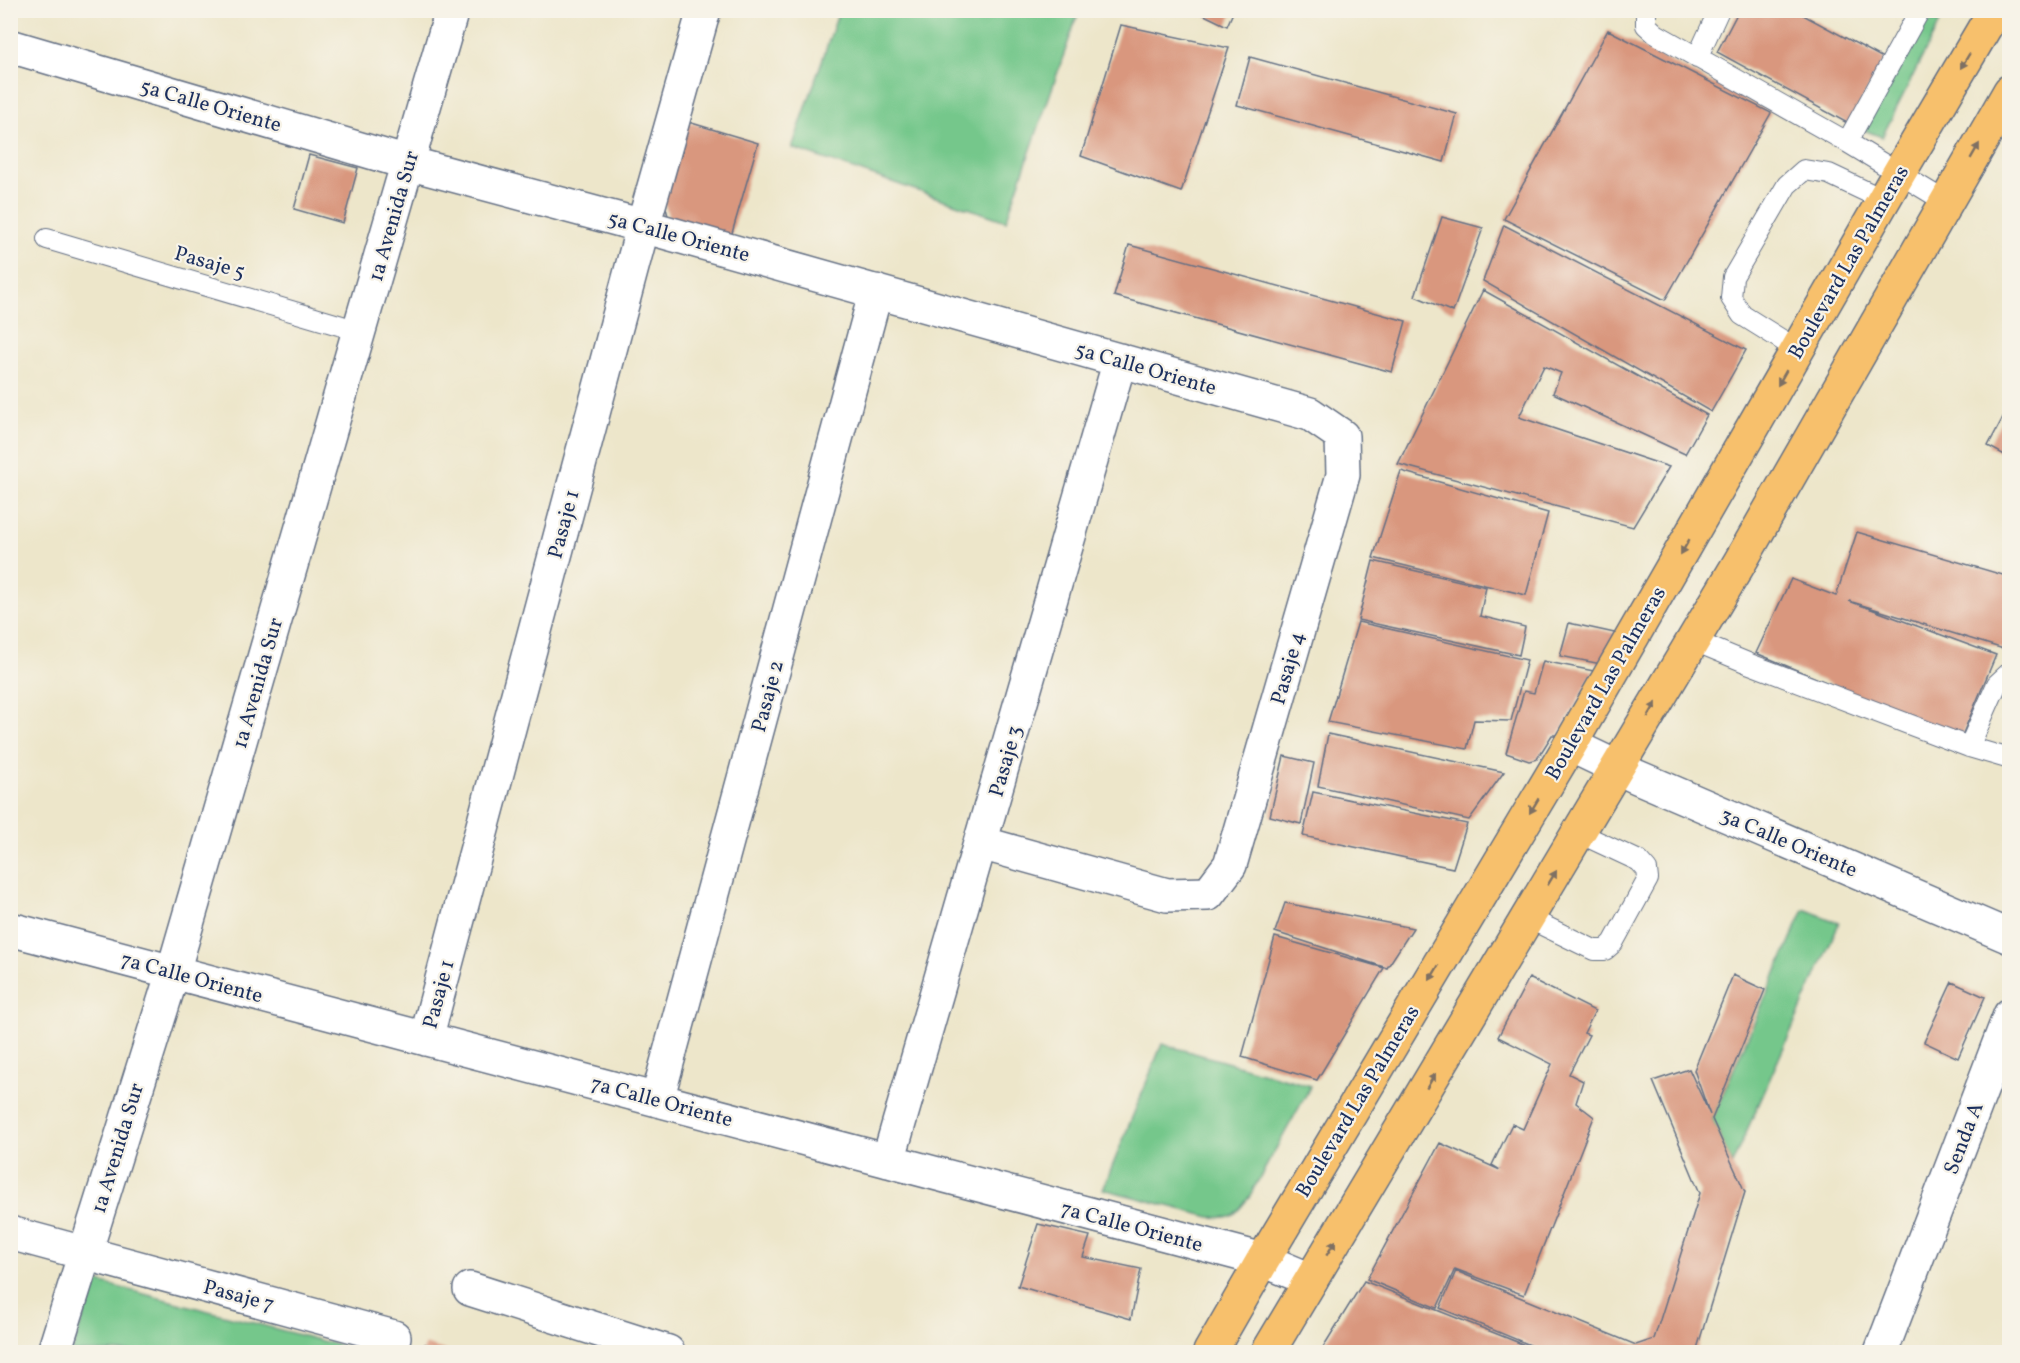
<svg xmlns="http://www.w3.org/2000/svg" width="2020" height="1363" font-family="Vollkorn,serif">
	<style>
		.green { fill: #74c78b; stroke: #487b74; stroke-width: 1.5 }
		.building { fill: #d9977e }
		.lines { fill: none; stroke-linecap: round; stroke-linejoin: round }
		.lane-casing { stroke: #646f84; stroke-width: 22 }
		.street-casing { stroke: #646f84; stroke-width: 36 }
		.primary-casing { stroke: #646f84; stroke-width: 36 }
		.lane { stroke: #fff; stroke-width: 20 }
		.street { stroke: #fff; stroke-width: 33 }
		.primary { stroke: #f7c06c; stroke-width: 33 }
		.oneway { fill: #7e7064 }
		.labels { text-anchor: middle; stroke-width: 4.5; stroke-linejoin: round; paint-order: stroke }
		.street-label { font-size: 21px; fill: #1b2f5e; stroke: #f7f3e8 }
	</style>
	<rect width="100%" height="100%" fill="#f7f3e8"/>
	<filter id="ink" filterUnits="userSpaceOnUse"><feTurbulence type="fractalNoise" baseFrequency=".0167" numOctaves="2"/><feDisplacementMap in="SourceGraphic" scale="12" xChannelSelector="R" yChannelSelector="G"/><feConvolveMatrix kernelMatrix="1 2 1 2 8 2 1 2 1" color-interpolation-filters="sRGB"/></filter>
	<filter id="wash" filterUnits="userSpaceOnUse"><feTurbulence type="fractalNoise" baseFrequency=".008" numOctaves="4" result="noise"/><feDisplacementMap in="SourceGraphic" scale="24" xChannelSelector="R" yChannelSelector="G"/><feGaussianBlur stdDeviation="1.35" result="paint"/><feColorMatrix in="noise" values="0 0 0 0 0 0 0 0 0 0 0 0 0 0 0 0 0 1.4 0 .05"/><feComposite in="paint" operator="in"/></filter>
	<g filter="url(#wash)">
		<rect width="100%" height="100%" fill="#ede6ca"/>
		<path class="green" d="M839 11H1079L1006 221 792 148Z
			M1941 20 1882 137 1864 130 1921 23Z
			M1804 909 1839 923 1732 1164 1712 1119Z
			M1162 1044 1311 1086 1249 1197C1235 1215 1234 1219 1210 1217L1103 1189Z
			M95 1281 364 1352H72Z"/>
		<g id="blocks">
			<path class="building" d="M1194 10H1234L1227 26Z
				M1739 10H1794L1885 59 1849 124 1717 52Z
				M1121 25 1229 48 1181 192 1081 156Z
				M1608 30 1771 113 1665 300 1504 219Z
				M1250 57 1457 114 1444 162 1237 105Z
				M685 121 758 143 730 240 669 220 663 196Z
				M309 155 358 168 343 223 294 209Z
				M1442 217 1483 228 1453 312 1415 296Z
				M1504 225 1746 350 1711 412 1483 281Z
				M1129 245 1406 321 1392 372 1114 296Z
				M1483 290 1707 415 1685 454 1553 393 1561 373 1544 366 1519 417 1669 467 1633 527 1398 464Z
				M2010 404V458L1988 446Z
				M1401 471 1548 513 1526 595 1373 558Z
				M1857 532 2006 576 2010 571V651L1849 601 1996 655 1961 738 1756 653 1791 579 1836 596Z
				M1373 561 1486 587 1480 616 1525 627 1519 655 1358 620Z
				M1358 622 1527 660 1511 721 1474 720 1467 749 1328 722Z
				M1569 623 1619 634 1601 664 1560 656Z
				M1543 661 1594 671 1559 735H1552L1537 759 1529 761 1506 753 1524 691 1534 693Z
				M1328 734 1504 772 1469 820 1318 786Z
				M1284 756 1314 763 1301 824 1270 816Z
				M1313 792 1467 824 1453 868 1303 836Z
				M1285 903 1413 928 1387 968 1275 932Z
				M1275 937 1384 968 1317 1080 1242 1057Z
				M1733 975 1765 990 1712 1119 1745 1192 1696 1352H1547L1440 1308 1456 1271 1636 1345 1654 1339 1700 1193 1653 1081 1689 1069 1710 1115 1694 1070Z
				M1529 978 1595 1011 1584 1033 1589 1035 1569 1074 1583 1081 1576 1103 1594 1117 1524 1295 1455 1269 1437 1308 1367 1279 1440 1143 1500 1170 1492 1165 1512 1124 1523 1129 1552 1064 1498 1037Z
				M1952 982 1985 997 1958 1058 1924 1042Z
				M1038 1224 1090 1236 1083 1257 1141 1269 1131 1319 1018 1286Z
				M1364 1281 1542 1352H1320Z
				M425 1344 450 1352H423Z"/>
		</g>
	</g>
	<g filter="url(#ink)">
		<use href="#blocks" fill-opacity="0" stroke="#646f84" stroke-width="1.5"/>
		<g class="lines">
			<g class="lane-casing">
				<path id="lane" d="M1646 10V25L1656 34 1847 142 1946 202
					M1697 58 1719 10
					M1847 142 1920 10
					M47 239 359 331
					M1798 350 1742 315 1731 298 1733 277 1787 185 1804 170 1829 174 1884 200
					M1692 640 1750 664 1969 747 2010 759
					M1969 747 1997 684 2010 672
					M1528 918 1594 950H1605L1613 943 1648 879 1647 870 1639 861 1579 833"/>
			</g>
			<g class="street-casing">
				<path id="street" d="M10 46 408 163 643 226 1310 414 1342 436 1343 475 1230 865 1208 894 1167 895 981 843
					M1570 745 1635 776 2010 937
					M10 929 1237 1253 1263 1260 1311 1280
					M426 1039 643 226 704 10
					M657 1100 876 291
					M888 1161 1120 360
					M10 1233 394 1337
					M470 1289 668 1352
					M54 1352 173 972 452 10
					M1881 1352 2010 1015"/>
			</g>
			<g class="primary-casing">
				<path id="primary" d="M1210 1352 1263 1260 1570 745 1899 173 1995 10
					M1268 1352 1740 562 2010 91"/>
			</g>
			<use href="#lane" class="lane"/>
			<use href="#street" class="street"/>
			<use href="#primary" class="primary"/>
		</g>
		<defs><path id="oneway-solid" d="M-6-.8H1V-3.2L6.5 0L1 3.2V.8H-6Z" transform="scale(1.5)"/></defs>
		<g class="oneway">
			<use href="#oneway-solid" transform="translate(1965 61) rotate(121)"/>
			<use href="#oneway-solid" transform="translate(1975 151) rotate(-60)"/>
			<use href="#oneway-solid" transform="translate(1782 378) rotate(120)"/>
			<use href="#oneway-solid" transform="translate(1685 547) rotate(120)"/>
			<use href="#oneway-solid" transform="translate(1652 710) rotate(-60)"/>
			<use href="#oneway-solid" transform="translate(1534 806) rotate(121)"/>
			<use href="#oneway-solid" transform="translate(1552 878) rotate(-59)"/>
			<use href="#oneway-solid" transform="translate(1434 973) rotate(121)"/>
			<use href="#oneway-solid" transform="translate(1431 1081) rotate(-59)"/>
			<use href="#oneway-solid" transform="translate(1331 1248) rotate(-59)"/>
		</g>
	</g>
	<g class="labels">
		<g class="street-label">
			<text transform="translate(211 105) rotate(16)" y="7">5a Calle Oriente</text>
			<text transform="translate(393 216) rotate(-74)" y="7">1a Avenida Sur</text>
			<text transform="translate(679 236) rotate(15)" y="7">5a Calle Oriente</text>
			<text transform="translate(210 262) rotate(16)" y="7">Pasaje 5</text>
			<text transform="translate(1848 262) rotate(-60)" y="7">Boulevard Las Palmeras</text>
			<text transform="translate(1146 368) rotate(16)" y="7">5a Calle Oriente</text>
			<text transform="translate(563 524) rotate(-75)" y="7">Pasaje 1</text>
			<text transform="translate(1287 668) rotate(-74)" y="7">Pasaje 4</text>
			<text transform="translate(257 683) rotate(-74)" y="7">1a Avenida Sur</text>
			<text transform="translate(1605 683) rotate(-60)" y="7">Boulevard Las Palmeras</text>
			<text transform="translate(767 696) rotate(-75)" y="7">Pasaje 2</text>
			<text transform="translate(1005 761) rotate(-74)" y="7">Pasaje 3</text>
			<text transform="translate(1789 842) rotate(23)" y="7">3a Calle Oriente</text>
			<text transform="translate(192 977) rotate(15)" y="7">7a Calle Oriente</text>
			<text transform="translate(438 994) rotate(-75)" y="7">Pasaje 1</text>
			<text transform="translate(662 1101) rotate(15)" y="7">7a Calle Oriente</text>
			<text transform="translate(1357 1101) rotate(-59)" y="7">Boulevard Las Palmeras</text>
			<text transform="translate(1963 1138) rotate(-69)" y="7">Senda A</text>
			<text transform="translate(117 1148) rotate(-73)" y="7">1a Avenida Sur</text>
			<text transform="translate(1132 1226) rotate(15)" y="7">7a Calle Oriente</text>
			<text transform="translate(239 1295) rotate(15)" y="7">Pasaje 7</text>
		</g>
	</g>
	<rect width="2020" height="1363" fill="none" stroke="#f7f3e8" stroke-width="36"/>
</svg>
